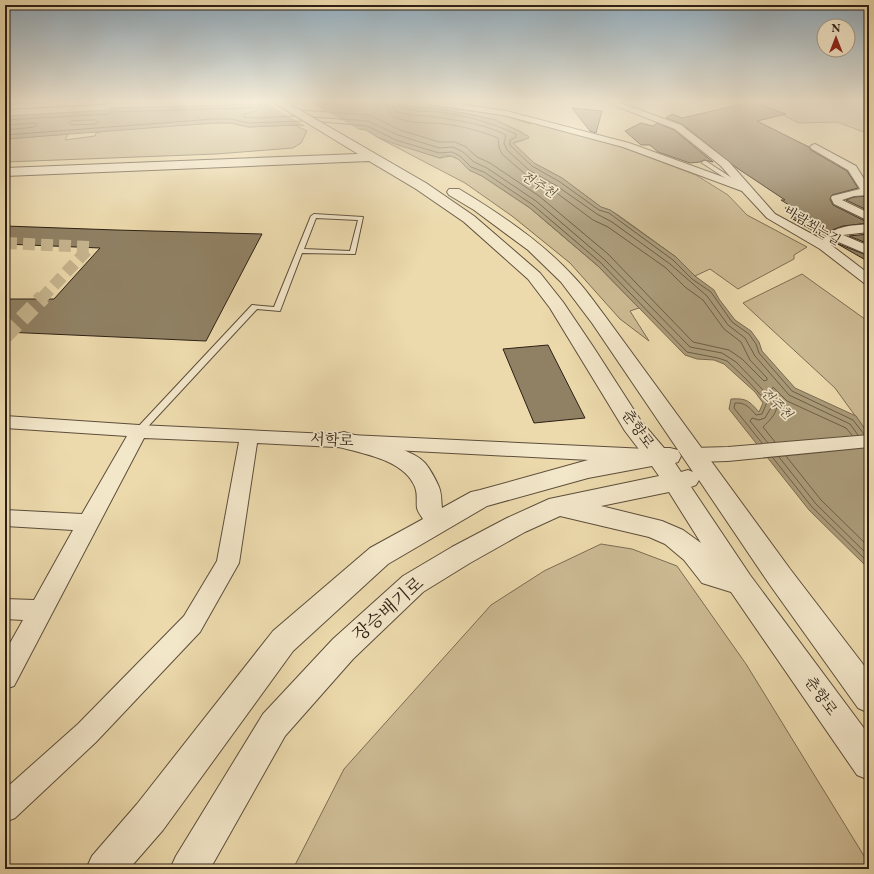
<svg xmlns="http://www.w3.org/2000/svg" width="874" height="874" font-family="'EB Garamond','Noto Serif KR',serif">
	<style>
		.green { fill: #ccba93; stroke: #7c6d54 }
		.water { fill: #ab9b79; stroke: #796a51 }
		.pier { fill: #ecdaad }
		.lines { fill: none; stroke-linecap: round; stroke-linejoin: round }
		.shore { stroke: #6c5e47; stroke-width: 1 }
		.building { fill: #908164; stroke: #2d2015 }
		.minor-tunnel-far1 { stroke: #c6b58f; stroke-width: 12; stroke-dasharray: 12 6; stroke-linecap: butt }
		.minor-tunnel { stroke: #c6b58f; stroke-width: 16; stroke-dasharray: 16 8; stroke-linecap: butt }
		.service-casing { stroke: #5d4e3b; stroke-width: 2 }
		.minor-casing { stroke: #5d4e3b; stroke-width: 2 }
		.tertiary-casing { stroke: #5d4e3b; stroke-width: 2 }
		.service { fill: #f3e7ca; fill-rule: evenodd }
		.minor { fill: #f3e7ca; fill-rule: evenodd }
		.tertiary { fill: #f3e7ca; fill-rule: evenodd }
		.labels { text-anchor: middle; stroke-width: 3.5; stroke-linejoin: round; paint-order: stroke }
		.far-water-label { font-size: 13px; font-style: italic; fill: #594b38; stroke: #f3e7ca }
		.far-street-label { font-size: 13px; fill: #2d2015; stroke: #f3e7ca }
		.street-label { font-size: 15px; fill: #2d2015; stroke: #f3e7ca }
		.near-street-label { font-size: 18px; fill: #2d2015; stroke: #f3e7ca }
	</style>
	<rect width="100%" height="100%" fill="#ecdaad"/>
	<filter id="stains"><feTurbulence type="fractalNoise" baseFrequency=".005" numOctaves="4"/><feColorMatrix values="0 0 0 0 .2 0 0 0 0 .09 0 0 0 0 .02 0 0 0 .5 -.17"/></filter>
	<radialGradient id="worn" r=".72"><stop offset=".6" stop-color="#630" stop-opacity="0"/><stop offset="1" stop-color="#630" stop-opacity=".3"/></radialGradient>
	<path class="green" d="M757 102H869V134L837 122 799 123Z
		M439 105 497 113 530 124 535 122 614 144 696 175 728 195 747 215 807 247 794 255V259L738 289 710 269 695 276 676 257 618 215 610 210 601 207 562 178 534 163 513 143 524 140 522 132 496 120 469 114 427 107Z
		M215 123H230L249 127 295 125 307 131 301 143 293 148 216 154 5 162V139L68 134 65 140 95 136 96 133 110 130Z
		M377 137 440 158 451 156 458 159 469 170 482 176 530 208 598 266 639 308 630 311 649 341 620 319 570 263 512 216 465 183Z
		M802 274 869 322V435L835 388 743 303Z
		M601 544 632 549 677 566 746 664 869 864V869H293L344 769 491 605 544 571Z"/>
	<path class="water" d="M326 102H389L408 106 448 110 496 120 528 136 529 138 513 143 534 163 562 178 601 207 610 210 676 257 695 276 714 290 719 299 735 320 751 331 759 342 762 351 795 388 856 416 869 435V569L809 510 729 409 731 399C747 398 749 401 759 412L763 403 755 392 724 364 714 360 697 359 685 355 598 266 530 208 482 176 469 170 458 159 451 156H443L440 158 395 144 377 137 366 130 343 127 295 125 249 127 230 123H215L5 139V116L108 110 111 108Z"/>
	<path class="pier" d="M264 102H310L363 132 342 129 307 127Z"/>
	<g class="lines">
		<path class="shore" d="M261 102 257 111 244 114V117L257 118 294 116
			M392 102 395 111C406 115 416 115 428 116 455 120 482 123 506 135L504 143 507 150 529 170 557 186 597 214 612 222 670 264 707 296 728 325 745 338 755 356 789 395 850 424 858 435
			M397 102 399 107C412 112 425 111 439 112 465 115 492 123 516 134V137L510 140V145L532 166 560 182 599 210 609 213 673 260 692 279 711 292 732 322 749 334 756 344 759 353 792 391 853 420 864 434
			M302 110 369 115 400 130 439 142H455L466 147 477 157 490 163 539 196 608 254 693 342 729 350 742 359 764 381 767 380V378L750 360 741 342 724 329 703 300 685 287 666 268 608 227 593 220 554 191 525 174 502 154 499 147 498 138C481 131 462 126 444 124 426 122 406 125 390 114L386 102
			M313 117 368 121 398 135 439 148 453 147 463 152 474 162 487 168 536 201 604 259 690 347 722 353 736 362 765 392 772 402V406L765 418 759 420 752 418 750 421 768 443
			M5 120 108 114 112 112 251 108 255 106 256 102
			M97 120 99 122 95 124 71 125 69 123 71 121Z
			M322 122 367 126 396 140 439 153 452 152 460 156 471 167 484 172 533 205 601 263 687 352 718 358 727 361 746 379 767 402 762 414 756 415C750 408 745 402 735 403L734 408 762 443
			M5 125 35 123 37 125 35 127 5 130
			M5 135 214 119H230L249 123 302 121
			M775 442 763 427C776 414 782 407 772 389L773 387 787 401 846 428 852 435
			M786 456 821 500 869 547
			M779 457 816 504 869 556
			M773 458 812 507 869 563"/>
	</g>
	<path class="building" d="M751 102 786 114 757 121 809 147 811 150 847 171 858 188 832 195 830 199 833 205 869 223 843 226 832 230 824 237 791 218 799 216 785 208 792 207 781 200H785L734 166 682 124 666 118 672 114 682 118Z
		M572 108 602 111 596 133 590 131Z
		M641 123 653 126 657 123 674 130 713 162 704 160 700 162 690 163 658 152 650 145H641L625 131Z
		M869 196V211L846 200 854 197Z
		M5 226 116 230 262 234 206 341 5 332V299H54L100 248 5 244Z
		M869 234V244L849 236Z
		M836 243 869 256V262Z
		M548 345 585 418 534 423 503 349Z"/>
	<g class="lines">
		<path class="minor-tunnel-far1" d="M5 243 90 247 42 298"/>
		<path class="minor-tunnel" d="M5 336 43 297"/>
		<g class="service-casing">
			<path id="service" d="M704 161H706L744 186 739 187 702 163V162Z
				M314 214 363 217 355 254 302 253 280 311 257 309 142 433H136L135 431 136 429 252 305 274 307 311 216ZM316 218 358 220 350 251 304 249Z"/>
		</g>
		<g class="minor-casing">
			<path id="minor" d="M50 102H107L103 104 5 109V105Z
				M423 102H446L506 111 629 143 734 181 721 166 675 129 611 104 612 102H618L681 125 729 162 775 214 823 240C836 225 849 226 869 224V232L843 235 869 246V255L836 241 831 245 869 274V284L864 283 820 249 767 218 742 191 623 147 503 115 427 104Z
				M815 144 856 166 869 187V195L854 196 842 200 869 213V221L834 204 831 198 832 196 860 189 848 170 812 149 810 147 812 145Z
				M5 416 139 425 647 449 654 451 656 456 654 461 647 463 257 443 239 563 200 632 96 742 15 818 5 822V789L78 724 184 616 217 561 239 442 144 438 14 686 5 689V652L23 620 5 619V599L34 600 73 530 5 526V510L82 514 127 436 5 428Z
				M869 435V447L728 461 694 462 687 460 685 455 687 450 694 448 728 447Z"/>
		</g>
		<g class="tertiary-casing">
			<path id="tertiary" d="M273 102H286L426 183 474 216 540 273 563 302 594 348 641 421 664 448H670L678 450 681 456 678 462 675 463 681 472 688 470 693 472 592 323 561 282 528 250 474 210 449 195 447 192 449 189H459C499 213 541 241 573 276 585 288 595 303 605 316L790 569 869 672V713L858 708 770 585 699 480 696 485 691 487 750 575 869 735V780L857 775 731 592 702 583 684 560 665 544 649 537 560 516 525 532 470 563 423 592 353 659 285 736 210 869H170L176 856 263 714 333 639 403 576 452 547 507 518 549 499 659 476 652 466 588 478 487 506 388 564 293 651 163 830 129 869H86L92 856 137 804 273 631 370 548 423 519C421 516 418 512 417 508 416 502 418 495 415 487 404 459 362 454 336 446L333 440 336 434 344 432C364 438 412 448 425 463 430 469 436 480 439 487 442 495 441 501 442 508L471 492 480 490 588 460 641 452 625 431 550 308 528 279 464 222 416 189 369 161 5 176V168L358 154ZM669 492 701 543 683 530 662 521 601 506Z"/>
		</g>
		<use href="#service" class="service"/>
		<use href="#minor" class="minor"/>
		<use href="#tertiary" class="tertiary"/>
	</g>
	<linearGradient id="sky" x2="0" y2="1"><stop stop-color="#8faabc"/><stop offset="0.45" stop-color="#f6eeda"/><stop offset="1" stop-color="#f6eeda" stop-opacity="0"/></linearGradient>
	<rect width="874" height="225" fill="url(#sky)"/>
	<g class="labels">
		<g class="far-water-label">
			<text transform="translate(539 184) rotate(32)" y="5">전주천</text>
			<text transform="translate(777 403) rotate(45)" y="5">전주천</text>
		</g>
		<g class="far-street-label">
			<text transform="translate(813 225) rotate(31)" y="5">바람쐬는길</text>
		</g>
		<g class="street-label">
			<text transform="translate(638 429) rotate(54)" y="5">춘향로</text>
			<text transform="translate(332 440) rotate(3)" y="5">서학로</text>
			<text transform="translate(821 696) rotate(54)" y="5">춘향로</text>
		</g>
		<g class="near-street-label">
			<text transform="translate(388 609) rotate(-41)" y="6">장승배기로</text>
		</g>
	</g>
	<rect width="874" height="874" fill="none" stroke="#ecdaad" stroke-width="20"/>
	<rect x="6" y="6" width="862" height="862" fill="none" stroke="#2d2015" stroke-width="2"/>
	<rect x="10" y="10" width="854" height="854" fill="none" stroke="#2d2015"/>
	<g transform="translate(836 38)"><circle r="19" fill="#f3e7ca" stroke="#a49782"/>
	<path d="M0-3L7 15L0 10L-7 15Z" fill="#8f2418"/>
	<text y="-6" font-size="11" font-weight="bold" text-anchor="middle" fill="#2d2015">N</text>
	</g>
	<rect width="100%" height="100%" filter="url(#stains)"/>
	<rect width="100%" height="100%" fill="url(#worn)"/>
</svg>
